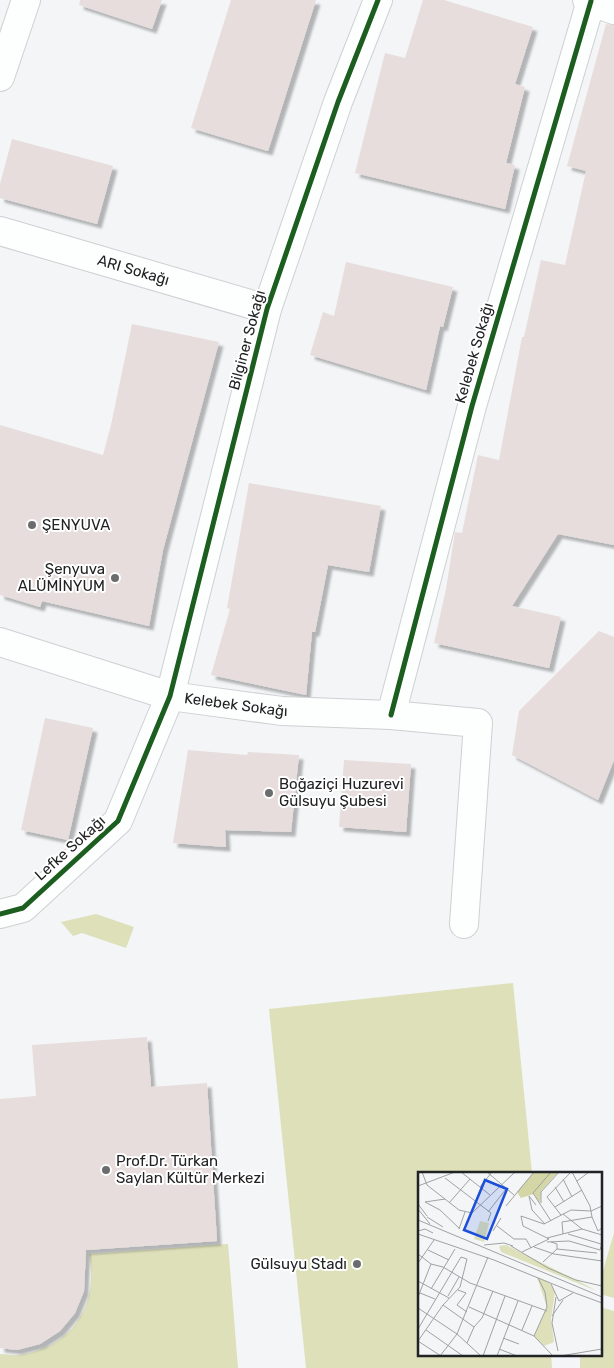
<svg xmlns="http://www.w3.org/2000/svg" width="614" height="1368" font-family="Rubik,sans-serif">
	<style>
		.green { fill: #dde0b9 }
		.building { fill: #e7dddc; filter: url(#shadow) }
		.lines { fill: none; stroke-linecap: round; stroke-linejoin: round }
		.street-casing { stroke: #ced0d2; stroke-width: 30 }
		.street { stroke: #fdfefe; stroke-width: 28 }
		.cycleway-casing { stroke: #fff; stroke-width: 8 }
		.cycleway { stroke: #1b5e20; stroke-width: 5 }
		.poi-dot { fill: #6a6c6e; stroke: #fff; stroke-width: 2 }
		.labels { text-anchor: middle; stroke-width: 4; stroke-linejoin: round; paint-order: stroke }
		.street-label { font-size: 15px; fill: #212224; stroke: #fff }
		.poi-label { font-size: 15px; fill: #212224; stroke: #fff; text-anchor: start }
		.inset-road { fill: none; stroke: #9fa1a3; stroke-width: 1 }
		.view { fill: #1d4ed8; fill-opacity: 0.15; stroke: #1d4ed8; stroke-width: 2.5 }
		.inset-edge { fill: none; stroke: #212224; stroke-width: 2.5 }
	</style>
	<defs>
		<filter id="shadow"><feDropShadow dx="4.5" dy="4.5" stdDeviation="1" flood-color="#0004"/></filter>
	</defs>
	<rect width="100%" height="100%" fill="#f3f5f7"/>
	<path class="green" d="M96 914 134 927 126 948 82 933 73 936 61 922Z
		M513 983 532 1173H419V1354H551L552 1368H306L269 1009Z
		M614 1233V1298L600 1294V1281Z
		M228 1244 238 1368H0V1354C6 1354 13 1356 19 1355 73 1347 99 1305 89 1254Z
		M600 1307 614 1311V1368H580V1354H600Z"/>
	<path class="building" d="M80 0H162L152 29 79 5Z
		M231 0H316L268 151 191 128Z
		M423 0H444L533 27 515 84 525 87 506 163 515 165 505 209 355 173 385 53 405 58Z
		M606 24 614 25V545L558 534 512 606 561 617 549 668 434 643 446 589 455 532 462 533 478 455 499 460 522 337H524L541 260 565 265 586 171 567 166Z
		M12 139 113 166 97 224 0 198V184Z
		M346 262 453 287 443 327 440 326 426 390 310 355 323 312 334 316Z
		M132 324 219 342 163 550 149 626 42 601 40 607 0 595V425L103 455 111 425Z
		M249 483 381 506 369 572 328 565 315 632H312L306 695 211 675 230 609 227 608Z
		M599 631 614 637V760L598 800 512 755 519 711Z
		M45 718 93 728 68 840 21 830Z
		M188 750 247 755 248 752 299 755 291 832 225 830 226 847 173 843Z
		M344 760 411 764 406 832 339 827Z
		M147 1037 151 1087 207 1083 217 1241 86 1250 84 1291 75 1313 60 1331 40 1344 17 1350 0 1348V1099L36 1096 32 1045Z"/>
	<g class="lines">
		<g class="street-casing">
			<g id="street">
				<path d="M587 0 614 10"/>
				<path d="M0 77 26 0"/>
				<path id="s1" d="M0 231 267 309"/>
				<path id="s2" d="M0 642 170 696 282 711 391 715 478 723 464 924"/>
				<path d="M391 715 472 406 591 1"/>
				<path d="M0 914 23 908 118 821 170 696 267 309 338 102 378 0"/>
			</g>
		</g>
		<use href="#street" class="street"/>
		<g class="cycleway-casing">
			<path id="cycleway" d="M391 715 472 406 591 1
				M0 914 23 908 118 821 170 696 267 309 338 102 378 0"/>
		</g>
		<use href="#cycleway" class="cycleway"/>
	</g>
	<g class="poi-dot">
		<circle cx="32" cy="525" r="5"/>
		<circle cx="115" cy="578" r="5"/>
		<circle cx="269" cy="793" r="5"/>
		<circle cx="106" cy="1170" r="5"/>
		<circle cx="357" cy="1264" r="5"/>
	</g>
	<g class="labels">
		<g class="street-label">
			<text dy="5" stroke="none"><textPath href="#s1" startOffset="139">ARI Sokağı</textPath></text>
			<text transform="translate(247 340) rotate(-75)" y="5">Bilginer Sokağı</text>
			<text transform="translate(474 353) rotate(-74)" y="5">Kelebek Sokağı</text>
			<text dy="5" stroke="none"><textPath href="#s2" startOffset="245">Kelebek Sokağı</textPath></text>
			<text transform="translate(70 848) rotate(-42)" y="5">Lefke Sokağı</text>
		</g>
		<g class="poi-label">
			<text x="42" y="530">ŞENYUVA</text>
			<text x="105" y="574" text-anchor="end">Şenyuva<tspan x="105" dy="17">ALÜMİNYUM</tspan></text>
			<text x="279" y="789">Boğaziçi Huzurevi<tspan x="279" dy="17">Gülsuyu Şubesi</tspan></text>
			<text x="116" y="1166">Prof.Dr. Türkan<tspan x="116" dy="17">Saylan Kültür Merkezi</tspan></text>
			<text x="347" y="1269" text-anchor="end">Gülsuyu Stadı</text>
		</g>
	</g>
	<g transform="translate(418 1172)">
		<rect width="184" height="184" fill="#f3f5f7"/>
		<path d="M62 49 71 51 66 70 56 67ZM88 73 166 112 179 119 83 80 81 74ZM119 105 131 110 137 120 133 146 136 170 126 174 116 164 129 135Z" fill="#dde0b9"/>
		<path d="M116 0H140L123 19 122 31 116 22 103 26 99 20Z" fill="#d4d6a6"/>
		<path class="inset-road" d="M4 0 9 13 41 38 54 41 97 0M43 0 72 23M69 0 96 23M27 6 73 41 70 49M145 7 154 25M159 9 171 0M0 14 37 0M62 15 74 0M137 15 146 30M7 30 22 38 42 57M7 30 27 27M31 31 52 7M123 31V20L141 0M0 32 9 44M118 33 111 24 114 38 127 52M88 34 116 0M137 35 164 18M0 37 12 52M70 40 88 17M145 42 164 57M143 43 129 25 153 0M9 45 25 55M174 45 180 59 184 56M0 48 184 125M133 49 115 21 133 0M79 54 96 67H108L113 76M41 57 47 40M0 59 7 57 15 61M75 59 83 46M0 62 76 88 157 121M145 62 144 50 174 45 172 34 154 0M150 62 183 72M129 66 164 57 184 63M129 70 151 69 182 78 184 71M66 73 86 71 95 74M93 74 130 96 158 108 184 114M116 75 136 82 184 89M139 77 179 81M10 78 31 88M104 80 131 67 105 54 103 44 126 52 153 38 173 39 184 34M0 82 13 92 25 95 52 111 129 139M125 90 139 77V72L133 70M0 91 16 68M0 109 31 126M133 112 141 129 155 121M13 117 37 77M40 118 48 121 39 133 49 140M2 121 17 127M157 121 184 131M30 124 41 105M0 125 13 92M138 125 134 151 140 179M25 133 56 155M51 135 116 164 135 184M0 136 39 162 63 184M134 144 145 128M0 157 43 85 49 87 42 115 25 133 0 169M8 158 45 184M104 158 114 134M116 164 129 135 127 120 120 106M85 166 101 172M0 169 23 184M49 171 56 155 64 146 75 119M81 177 99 184M22 184 39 162 70 85M65 184 87 124M79 184 100 129M142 184 184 177"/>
		<path class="view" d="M67 8 89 17 69 67 46 58Z"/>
		<rect width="184" height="184" class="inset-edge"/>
	</g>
</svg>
